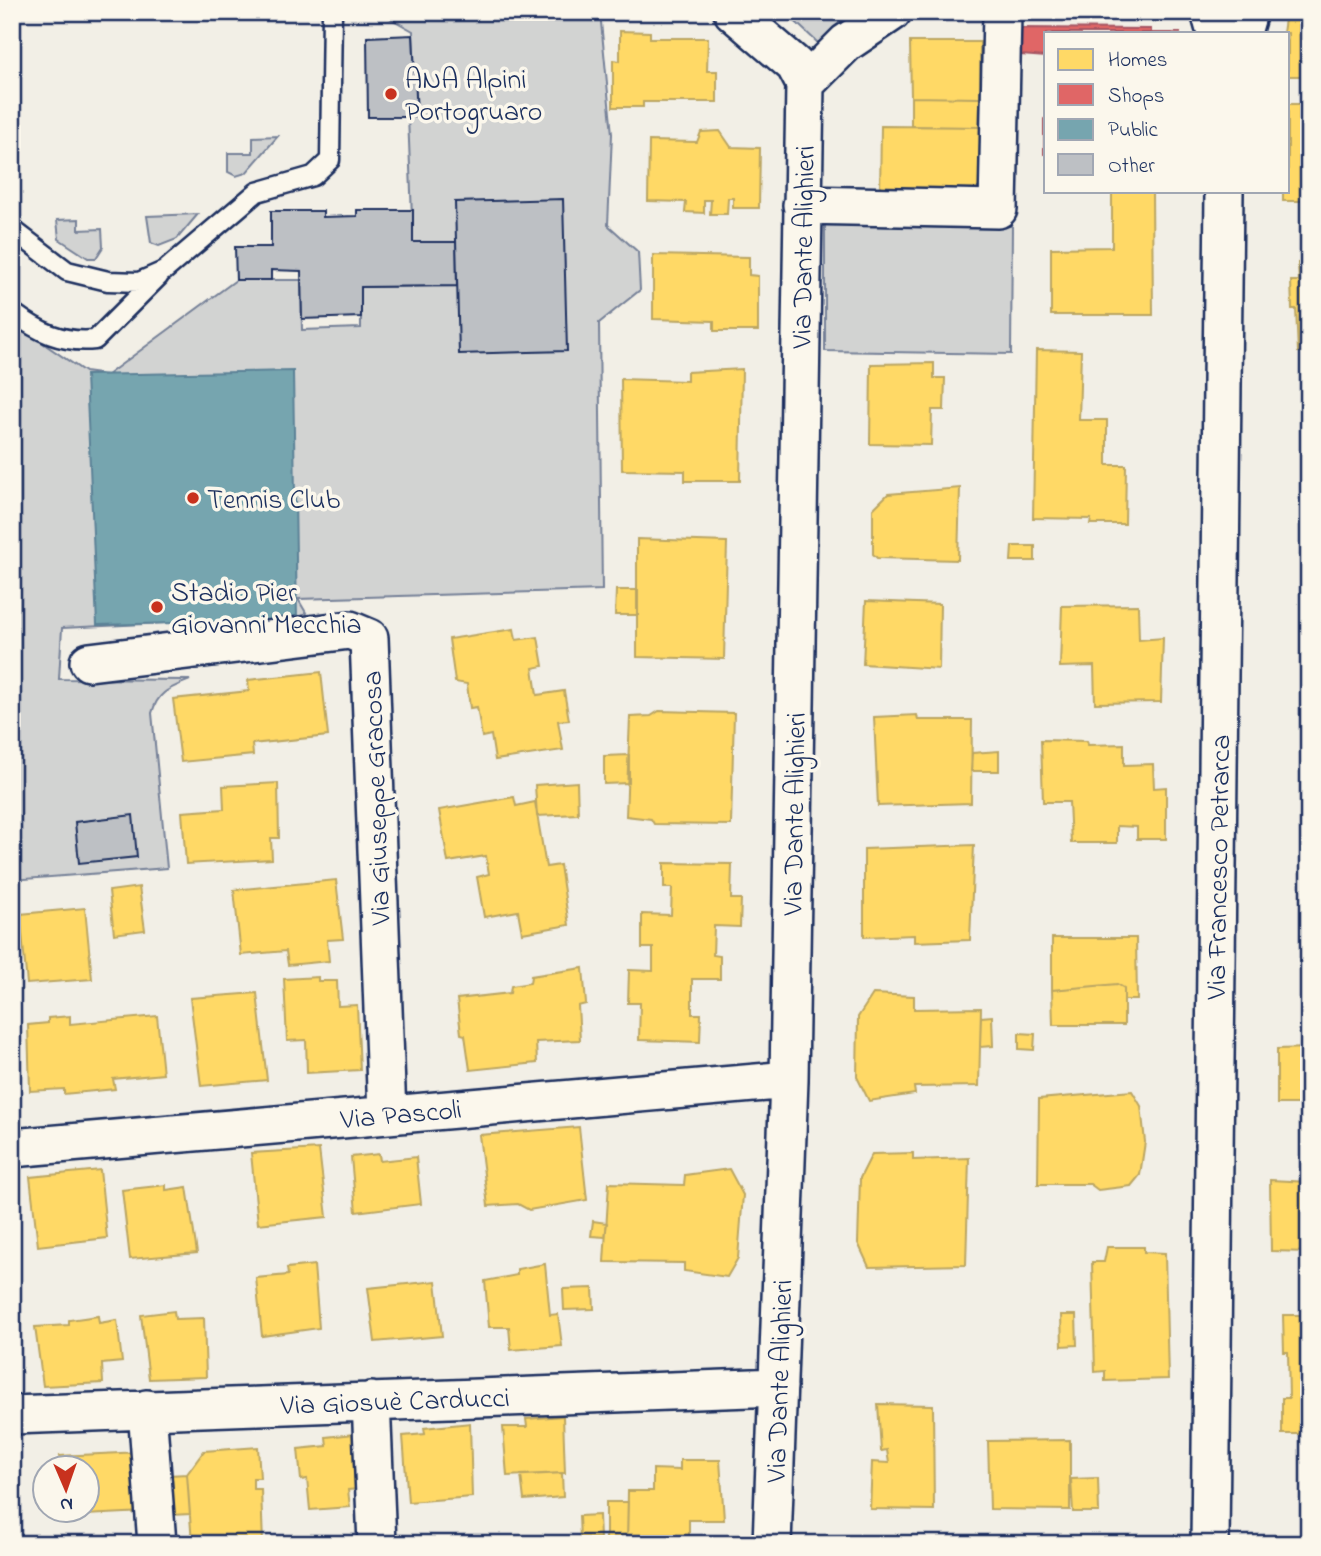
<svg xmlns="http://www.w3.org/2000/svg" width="1321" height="1556" font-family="'Indie Flower',sans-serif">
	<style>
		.green { fill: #d2d3d2; stroke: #768198; stroke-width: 2 }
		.homes { fill: #ffd966; stroke: #bba664; stroke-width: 2 }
		.shops { fill: #e06666; stroke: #a55664; stroke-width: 2 }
		.public { fill: #76a5af; stroke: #5b8297; stroke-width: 2 }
		.building { fill: #bdc0c4; stroke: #1b2f5e; stroke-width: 2 }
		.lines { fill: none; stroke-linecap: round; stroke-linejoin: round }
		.service-casing { stroke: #1b2f5e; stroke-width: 23 }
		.minor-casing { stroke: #1b2f5e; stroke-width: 42 }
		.service { stroke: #fbf7ec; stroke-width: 18 }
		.minor { stroke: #fbf7ec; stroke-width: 37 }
		.poi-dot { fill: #c8321e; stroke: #fbf7ec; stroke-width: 2.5 }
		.labels { text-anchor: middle; stroke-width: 7; stroke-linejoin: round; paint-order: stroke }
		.poi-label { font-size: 28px; fill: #1b2f5e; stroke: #fbf7ec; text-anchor: start }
		.street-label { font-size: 28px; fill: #1b2f5e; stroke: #fbf7ec }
	</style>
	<rect width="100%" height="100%" fill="#f2efe6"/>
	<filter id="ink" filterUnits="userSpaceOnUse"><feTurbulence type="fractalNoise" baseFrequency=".0143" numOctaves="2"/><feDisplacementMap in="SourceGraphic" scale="14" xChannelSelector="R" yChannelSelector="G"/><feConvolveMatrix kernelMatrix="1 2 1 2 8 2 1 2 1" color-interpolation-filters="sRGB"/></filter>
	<g filter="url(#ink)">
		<path class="green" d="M379 12H600L612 134 608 225 638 252 640 290 599 323 602 590 298 599 308 616 62 628 59 679 190 680C171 688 158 691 152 713L167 868 12 880V322L85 372 107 375 236 280H301L302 330 361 328V287L457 286 456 242H413L408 116 417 117 413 31Z
			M785 12H850L833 33 818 43Z
			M278 136 246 173 236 176 228 172V153H253V137Z
			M198 214 177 239 159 246 151 243 147 216Z
			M79 219V230L102 229 103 247 96 258H88L59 239 57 220Z
			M825 224 1012 226 1011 354 825 351Z"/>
		<path class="homes" d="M1286 12H1309V76H1288V33H1283Z
			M620 31 650 32V38H708L707 71H717V102H643V107H613V60L620 61Z
			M910 42H980V98L911 97Z
			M911 97 980 98 979 127 911 126Z
			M1288 104H1309V201H1283V191H1288Z
			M881 126 987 127 986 197 880 195Z
			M720 131 731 147 760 148 759 208H733V198H728L727 214H710L711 200H704V213L685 212 686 202 648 201 649 141 697 142 701 132Z
			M1112 191H1152L1153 315H1051V248L1112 247Z
			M653 255 749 257V275L758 276V331H714V321L653 319Z
			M1309 262V352H1298L1296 309H1292L1291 281H1299L1298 263Z
			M1036 350 1081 351 1079 420H1107V465H1126L1125 524H1090L1091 519 1033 518Z
			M934 363V378H945L944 410H932L931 445 870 444 871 364Z
			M742 369 740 481H685V471L622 470 621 379 687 381V372Z
			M1307 484H1309V536Z
			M960 488 958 560 877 558 873 554V509L888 494Z
			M637 539 727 542 724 659 637 657Z
			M1012 546H1035V561H1011Z
			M616 590H638V615H615Z
			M1303 594 1309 595V674H1301Z
			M866 601 940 604 939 669 863 664Z
			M1138 605 1139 640 1163 638 1161 702 1095 703 1094 666 1060 667 1062 606Z
			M514 629 516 640 538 637 543 666 533 668 537 695 564 691 569 720 558 721 563 750 495 760 491 735 482 737 477 707 470 708 467 684 455 682 449 639Z
			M321 672 328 736 252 744 253 755 181 762 173 699 249 691 248 680Z
			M659 711 734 713 731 825 654 824 651 819 626 816 630 717 651 716Z
			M917 715 918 720H972L971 803 878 806 874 717Z
			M1041 740 1087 741 1088 745 1124 744V765L1153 764 1154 788 1166 787V839H1137V827L1117 826V843H1071L1069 802H1043Z
			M999 751V771H971L972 753Z
			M629 755V783L604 784V756Z
			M1303 769H1309V823H1304Z
			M577 782 578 814 537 816 535 785Z
			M278 783 279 838H271L272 859 186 864 182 812 224 809 223 786Z
			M514 797 516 806 535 802 546 867 560 865 569 925 522 933 518 911 484 917 477 877 489 874 486 856 448 862 439 810Z
			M974 845 970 940 914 942V935L864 937V849Z
			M664 863 732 864 731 899H741L740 927 714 926 713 955 720 956V979H692V1014H701L700 1042 639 1040 640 1003H628L629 970 653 971V948H642V914L671 915 672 888H664Z
			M1306 877H1309V989H1305Z
			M336 880 343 939 327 940 329 961 288 965 286 951 241 955 234 890Z
			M139 887 145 930 114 934 109 891Z
			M85 908 92 979 27 984 20 914Z
			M1052 938H1136L1137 1000H1124V988L1117 984 1052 990Z
			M583 968 586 1004 578 1006 580 1040 536 1042 537 1063 470 1070 465 1035 461 1034 457 999 510 993 511 986 530 983 531 976Z
			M318 977V981H337L338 1006 357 1005 360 1070 307 1073 306 1040 287 1041 284 979Z
			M1117 984 1124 988V1025H1053L1052 990Z
			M257 993 267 1080 201 1086 190 998Z
			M873 994 914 996V1009L981 1008 979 1086 914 1087 915 1094 869 1101 857 1077 858 1017Z
			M70 1016V1024L157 1016 163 1074 113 1079 115 1089 64 1094V1089L30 1091 28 1025 48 1023V1018Z
			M992 1016 993 1046 980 1047 981 1017Z
			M1019 1033 1035 1034 1034 1050 1019 1049Z
			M1309 1048V1104H1277V1049Z
			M1132 1091 1141 1106 1145 1142 1140 1175 1131 1186 1098 1190 1090 1184H1038L1039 1099Z
			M579 1127 587 1200 529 1210 518 1204 488 1206 479 1135Z
			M319 1149 327 1217 258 1224 251 1153Z
			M913 1153V1160L969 1158 966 1265 869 1267 858 1243 860 1178 872 1154Z
			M379 1154 380 1161 416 1157 421 1204 356 1212 351 1157Z
			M729 1169 743 1195 738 1258 727 1277 684 1271V1263L604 1262 609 1183 684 1185 685 1175Z
			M100 1170 107 1238 38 1246 30 1177Z
			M1270 1180 1309 1182V1252L1271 1251Z
			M166 1185V1190L187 1187 197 1253 130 1259 122 1190Z
			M593 1221 607 1223 605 1237 591 1236Z
			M1107 1247H1144V1252L1165 1253 1168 1379 1105 1381V1371L1095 1372 1092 1262H1104Z
			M545 1264 550 1315 558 1314 562 1346 511 1350 509 1327H489L485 1281 517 1275V1269Z
			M314 1265 319 1328 262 1336 256 1278 288 1275 287 1268Z
			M436 1281 442 1336 375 1342 368 1288Z
			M593 1288 594 1309 564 1310 563 1289Z
			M174 1311 175 1319 204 1318 206 1377 149 1379 141 1315Z
			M1061 1315H1076L1077 1345 1062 1346Z
			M1283 1315H1309V1434H1282V1398H1289L1288 1352H1284Z
			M98 1316 99 1323 117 1320 122 1362 102 1364 103 1383 43 1386 35 1327 69 1325V1320Z
			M878 1404 933 1405 934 1510 870 1509 872 1462 889 1463 887 1450 881 1451Z
			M563 1416 565 1473 507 1476 503 1427H527L526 1419Z
			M470 1423 472 1497 408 1502 403 1436 425 1434 424 1428Z
			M354 1434 359 1489 348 1490 350 1507 310 1510 307 1479 301 1480 298 1449 327 1446 326 1437Z
			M1070 1440V1510L990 1509 988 1441Z
			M258 1447 260 1478H253V1489H261L263 1544H192L187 1474 204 1451Z
			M140 1452 145 1512 65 1516 64 1510H88V1468H61L60 1456Z
			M680 1460H720L724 1520H689V1544L627 1541 628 1491H653V1469L680 1470Z
			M562 1473 563 1497 524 1500 521 1475Z
			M187 1474 190 1514 171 1515 168 1475Z
			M1098 1478 1099 1512H1073L1071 1479Z
			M606 1502H628L627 1544H606Z
			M1306 1504H1309V1544H1307Z
			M599 1515 600 1538 580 1539 579 1516Z
			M525 1538H543V1544H525Z"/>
		<path class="shops" d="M1019 28 1151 29V33H1181H1046V57L1021 55Z
			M1046 118V154H1044V119Z"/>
		<path class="public" d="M293 371 297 620 97 625 86 375Z"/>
		<path class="building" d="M413 35 417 117H368L367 37Z
			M563 199 567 351 459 354 455 202Z
			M357 210H413V242H456L457 286 361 287V317L302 319 301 271 271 270V280H236L235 247H271V211H323V217L357 216Z
			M133 815 137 857 79 863 75 822Z"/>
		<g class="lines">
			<g class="service-casing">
				<path id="service" d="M12 229 67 271 108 281 139 282 164 271 257 192 313 176 330 160 332 12
					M12 312C39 332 61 343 95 340L159 276"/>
			</g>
			<g class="minor-casing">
				<path id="minor" d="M733 12 795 65 805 84
					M1210 12 1216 33
					M1242 33 1248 12
					M802 205 998 209 1002 12
					M89 662 350 630 369 638 387 1115
					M12 1148 789 1080
					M371 1401 377 1544
					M147 1409 157 1544
					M12 1415 778 1387
					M772 1544 789 1080 805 84 846 43 892 12
					M1210 1544 1224 191"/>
			</g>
			<use href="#service" class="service"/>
			<use href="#minor" class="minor"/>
		</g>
	</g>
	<g class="poi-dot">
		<circle cx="391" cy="94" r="7"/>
		<circle cx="193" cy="498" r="7"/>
		<circle cx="157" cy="607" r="7"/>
	</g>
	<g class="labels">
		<g class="poi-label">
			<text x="405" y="88">ANA Alpini<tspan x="405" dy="32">Portogruaro</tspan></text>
			<text x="207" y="508">Tennis Club</text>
			<text x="171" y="601">Stadio Pier<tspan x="171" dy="32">Giovanni Mecchia</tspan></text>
		</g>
		<g class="street-label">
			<text transform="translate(802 247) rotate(-89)" y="10">Via Dante Alighieri</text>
			<text transform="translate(375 798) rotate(-92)" y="10">Via Giuseppe Gracosa</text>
			<text transform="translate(793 814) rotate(-89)" y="10">Via Dante Alighieri</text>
			<text transform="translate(1217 867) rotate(-89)" y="10">Via Francesco Petrarca</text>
			<text transform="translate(401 1113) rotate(-5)" y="10">Via Pascoli</text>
			<text transform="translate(778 1381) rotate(-88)" y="10">Via Dante Alighieri</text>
			<text transform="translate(395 1400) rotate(-2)" y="10">Via Giosuè Carducci</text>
		</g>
	</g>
	<rect width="1321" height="1556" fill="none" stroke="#fbf7ec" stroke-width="42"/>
	<rect x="21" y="21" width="1279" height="1514" fill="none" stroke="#1b2f5e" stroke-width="2.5" filter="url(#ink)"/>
	<rect x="1044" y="32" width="245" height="161" fill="#fbf7ec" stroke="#a1a7b3" stroke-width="2"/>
	<rect x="1058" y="49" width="35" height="21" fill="#ffd966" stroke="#a1a7b3" stroke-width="2"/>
	<text x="1108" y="66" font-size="21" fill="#1b2f5e">Homes</text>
	<rect x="1058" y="84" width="35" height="21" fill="#e06666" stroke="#a1a7b3" stroke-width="2"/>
	<text x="1108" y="102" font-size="21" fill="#1b2f5e">Shops</text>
	<rect x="1058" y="119" width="35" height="21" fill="#76a5af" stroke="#a1a7b3" stroke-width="2"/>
	<text x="1108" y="136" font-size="21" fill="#1b2f5e">Public</text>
	<rect x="1058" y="154" width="35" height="21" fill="#bdc0c4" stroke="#a1a7b3" stroke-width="2"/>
	<text x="1108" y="172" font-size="21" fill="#1b2f5e">Other</text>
	<g transform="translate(66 1489) rotate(178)"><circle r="33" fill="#fbf7ec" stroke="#a1a7b3" stroke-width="2"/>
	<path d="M0-5L12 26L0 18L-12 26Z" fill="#c8321e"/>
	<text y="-10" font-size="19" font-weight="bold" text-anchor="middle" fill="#1b2f5e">N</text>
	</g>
</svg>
